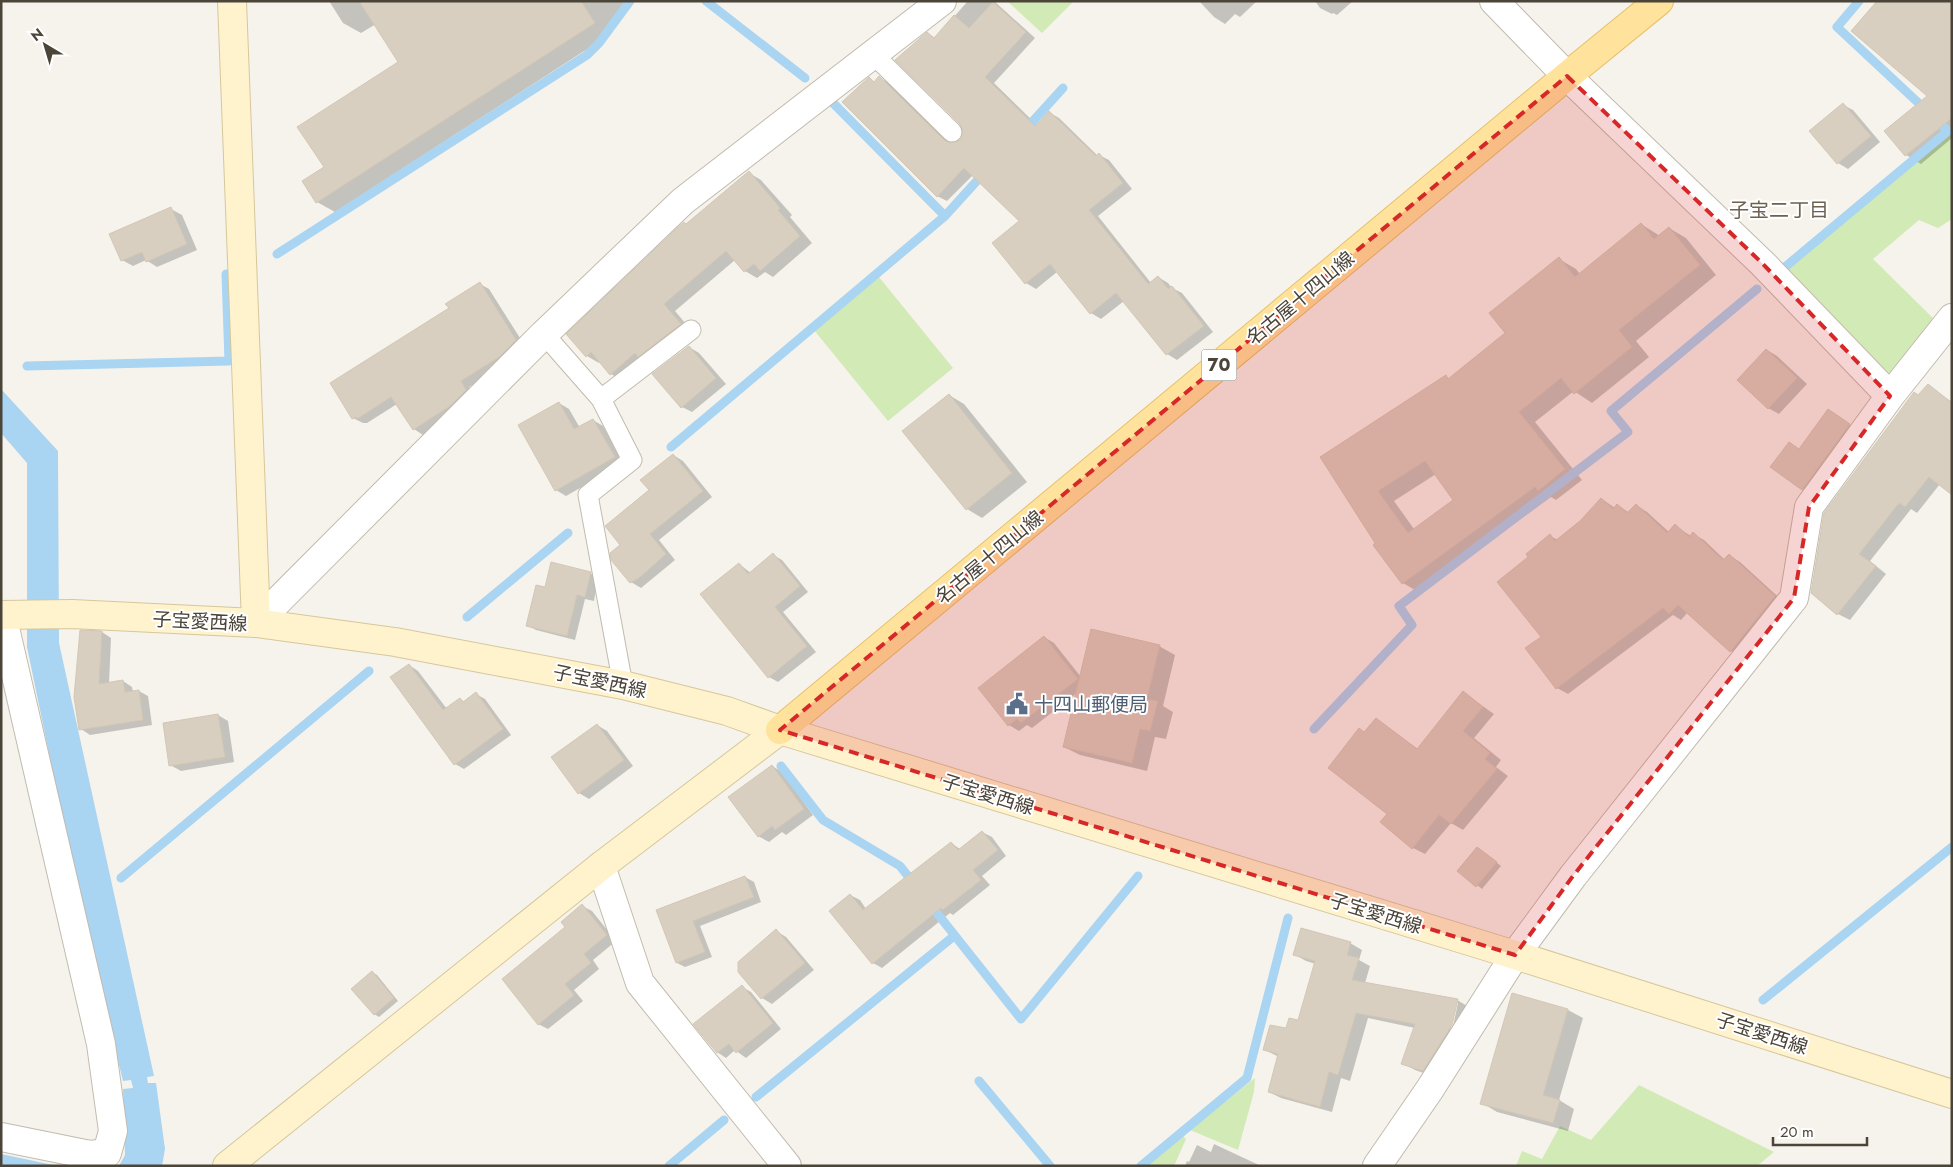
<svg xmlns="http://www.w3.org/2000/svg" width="1953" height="1167" font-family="Jost,'Noto Sans JP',sans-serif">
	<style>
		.green { fill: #d2eab5 }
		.water { fill: #a9d4f2 }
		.shadow { fill: #0003; fill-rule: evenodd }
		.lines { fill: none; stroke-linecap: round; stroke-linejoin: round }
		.stream { stroke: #a9d4f2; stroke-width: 9 }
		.building { fill: #d8cfc1; stroke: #d3c7b4; fill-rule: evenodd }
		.lane-casing { stroke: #c2bbae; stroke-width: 21 }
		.street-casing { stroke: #c2bbae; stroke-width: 30 }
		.secondary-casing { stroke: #d6c79b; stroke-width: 30 }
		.primary-casing { stroke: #e6c16a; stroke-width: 30 }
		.lane { stroke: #fff; stroke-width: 19 }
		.street { stroke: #fff; stroke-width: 28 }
		.secondary { stroke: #fff3cd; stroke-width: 28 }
		.primary { stroke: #ffe39c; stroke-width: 28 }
		.marked { fill: #d62828; fill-opacity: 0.2; stroke: #d62828; stroke-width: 4; stroke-dasharray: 10 6; stroke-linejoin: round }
		.labels { text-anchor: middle; stroke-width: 4; stroke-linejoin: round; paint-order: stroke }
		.shield { fill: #fff; stroke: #817c74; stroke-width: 1 }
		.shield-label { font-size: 18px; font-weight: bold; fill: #4b4439 }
		.street-label { font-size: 19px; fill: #4b4439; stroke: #fff }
		.service-label { font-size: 19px; fill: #4e5e75; stroke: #fff; text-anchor: start }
		.neighbourhood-label { font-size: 20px; fill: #6e6250; stroke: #fff }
	</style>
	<rect width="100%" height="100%" fill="#f6f3ec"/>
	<path class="green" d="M1007 1H1074L1042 33Z
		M1952 131V219L1938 228 1919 220 1873 259 1939 324 1895 376 1867 361 1782 273Z
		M879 277 953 368 888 421 814 330Z
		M1255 1078 1254 1092 1238 1150 1190 1130Z
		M1639 1085 1774 1152 1757 1166H1516L1522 1151 1542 1159 1560 1126 1591 1140Z
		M1182 1135 1186 1139 1174 1166H1146Z"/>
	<path class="water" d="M1 389 58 451 59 643 154 1076 147 1077 148 1083H156L165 1149 162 1166H119L125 1155 123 1089 133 1088 131 1080 123 1081 82 913 27 647V463L1 433Z
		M1 1154 58 1166H1Z"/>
	<path class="shadow" d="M329 1H630L628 3 629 5 617 13 620 17 607 26 612 33 335 212 317 202 325 168 400 62 376 24 361 33 343 23Z
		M968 1H994L1035 38 994 83 1037 125 1050 113 1059 118 1098 156 1099 155 1109 160 1132 189 1098 216 1151 283 1158 277 1168 283 1172 288 1182 293 1213 332 1177 360 1167 354 1124 301 1101 319 1091 313 1057 272 1036 289 1026 283 994 243 1021 221 973 175 947 201 937 196 869 79 875 82 880 78 889 83 951 144 960 141 964 134 927 34 935 38Z
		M1199 1H1257L1240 17 1235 14 1225 24 1214 17Z
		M1315 1H1353L1337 15 1333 13 1332 14 1320 8Z
		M1952 1V138L1921 164 1906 155 1929 96Z
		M1843 105 1853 110 1880 142 1848 169 1838 163Z
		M749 173 761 180 792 215 790 217 812 243 773 277 765 272 757 278 745 271 735 260 675 311 692 331 623 381 611 374 600 361 599 363 587 356 687 225Z
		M171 209 182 215 197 250 157 267 146 260 133 266 122 260Z
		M1641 224 1660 236 1669 228 1686 238 1716 275 1636 341 1649 357 1592 403 1574 391 1535 422 1582 480 1556 500 1551 497 1420 593 1403 583 1375 545 1377 544 1322 458 1446 377 1450 379 1507 333 1559 259 1576 269 1580 274ZM1436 474 1454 500 1414 529 1394 501Z
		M480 284 489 289 525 346 509 362 469 387 475 396 460 411 423 435 414 429 397 404 367 423H363L353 418 450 309Z
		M689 347 699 353 726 384 692 412 682 407Z
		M1767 350 1777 356 1807 384 1779 414 1768 408Z
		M1928 386 1952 402V493L1940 484 1917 513 1911 509 1870 561 1886 574 1850 620 1838 614 1812 593 1919 396Z
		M949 395 964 404 1027 482 982 518 967 509Z
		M559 403 569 409 580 428 593 420 603 426 624 463 566 496 556 490Z
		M1837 415 1857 430 1811 494 1803 489 1800 450Z
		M673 455 683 461 712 497 659 540 675 560 641 588 631 582 650 491Z
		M1602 499 1615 508 1618 505 1628 512 1636 505 1647 512 1669 532 1675 526 1691 536 1693 534 1704 540 1725 560 1729 555 1740 562 1785 603 1742 658 1731 651 1688 612 1681 620 1673 615 1568 694 1557 688 1543 637 1530 557 1550 536 1558 540 1581 522Z
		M773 555 782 560 808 592 783 612 816 652 778 682 769 677 739 564 751 573Z
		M590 573 598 578 594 601 585 599 575 640 536 630 527 625 545 589Z
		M102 632 111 638 109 684 123 681 132 687 133 692 139 691 148 696 152 725 90 735 81 729Z
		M1044 637 1054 643 1081 677 1159 646 1175 655 1163 706 1173 712 1166 739 1155 737 1147 771 1080 755 1064 747 1077 693 1032 728 1027 725 1019 731 1009 725Z
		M409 665 418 671 447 709 460 699 464 702 476 694 485 699 511 735 464 769 455 764Z
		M1464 693 1494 714 1474 738 1501 760 1496 767 1508 776 1463 830 1451 823 1425 854 1413 848 1389 814 1365 733 1376 719 1418 749Z
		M218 715 228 721 234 762 181 771 170 765Z
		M597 725 607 731 633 766 589 799 579 793Z
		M772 766 782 772 813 815 786 835 782 832 769 842 758 836Z
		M982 832 992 837 1006 856 982 876 990 885 953 915 950 913 882 968 873 963 850 895 860 900 866 909 951 843 960 849Z
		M1478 848 1501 866 1482 889 1459 871Z
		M745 877 754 882 761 902 700 926 712 957 685 967 677 963 657 910Z
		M582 906 592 911 616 941 593 960 599 969 574 990 583 1001 548 1029 538 1024 567 928Z
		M776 931 786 937 814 970 772 1004 762 998 739 971Z
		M1350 943 1362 950 1359 960 1370 966 1365 983 1457 1000 1469 1007 1435 1077 1415 1070 1403 1063 1415 1028 1368 1018 1350 1081 1341 1078 1332 1112 1281 1098 1269 1092 1279 1057 1265 1050 1287 1030 1299 1022 1316 964 1306 961 1294 954ZM1455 1003H1458L1452 1031H1450Z
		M372 972 377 975 398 1001 379 1017 374 1014Z
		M742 987 751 992 781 1029 746 1058 735 1050 726 1058 717 1052Z
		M1513 994 1568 1010 1583 1018 1559 1100 1574 1109 1568 1131 1497 1112 1482 1103Z
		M1214 1144 1261 1166H1185L1187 1161 1189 1162 1197 1145 1211 1152Z"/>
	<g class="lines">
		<path class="stream" d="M706 1 805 78
			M1859 1 1837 27 1926 110
			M833 103 945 216 984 173
			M1024 131 1063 88
			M277 254 587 55 599 43 630 1
			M1779 272 1948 131 1935 119
			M27 366 229 361 226 274
			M671 447 945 216
			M467 617 568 533
			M1314 729 1412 625 1399 606 1628 432 1611 411 1757 289
			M781 766 823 820 900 866 915 885
			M121 878 369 671
			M929 903 1021 1019 1138 876
			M1763 1000 1952 847
			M979 1081 1050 1166
			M756 1097 954 936
			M669 1166 724 1120
			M1141 1166 1247 1078 1288 918"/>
	</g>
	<path class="building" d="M359 1H581L595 23 316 203 302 181 324 167 297 127 398 62Z
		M1877 1H1952V118L1905 156 1884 131 1927 96 1851 31Z
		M993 2 1026 32 985 77 1035 126 1049 111 1096 156 1099 153 1123 183 1089 210 1148 284 1158 276 1168 289 1172 286 1204 326 1166 355 1116 293 1090 314 1050 264 1025 284 992 243 1019 221 964 168 937 197 842 102 869 77 874 82 879 76 944 140 950 143 960 140 963 134 960 124 895 60 927 32 934 38 954 15 969 28Z
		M1843 103 1871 136 1837 164 1809 131Z
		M749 171 780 208 778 210 800 236 760 271 754 264 744 272 726 251 664 304 681 324 638 357 635 353 610 375 591 352 586 357 566 334 674 231 684 222 686 224Z
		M171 207 187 244 146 262 142 252 121 261 109 234Z
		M1641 223 1654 239 1669 227 1700 265 1619 330 1632 347 1574 394 1561 378 1519 412 1565 469 1538 491 1535 487 1402 584 1373 545 1375 543 1320 457 1446 375 1448 379 1505 333 1489 313 1559 257 1575 277ZM1425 461 1453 500 1408 533 1378 491Z
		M480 282 516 340 499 357 461 381 466 390 450 406 413 430 391 397 357 419 356 417 352 419 330 383 449 308 445 304Z
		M689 346 716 378 681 408 652 374Z
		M1766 349 1797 378 1768 409 1737 380Z
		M1928 384 1952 403V495L1929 477 1905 507 1899 503 1859 554 1876 566 1837 615 1811 593 1824 513 1914 392 1918 395Z
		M949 394 1012 473 966 510 902 431Z
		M559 402 574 429 593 419 615 457 555 491 518 425Z
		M1828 409 1850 424 1802 490 1770 467 1789 442 1799 449Z
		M673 454 703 491 650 534 666 554 639 578 630 583 611 560 610 553 620 545 605 526 649 490 640 480Z
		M1601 498 1613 509 1617 504 1627 513 1636 504 1667 533 1675 524 1689 537 1693 532 1723 560 1729 554 1775 596 1730 652 1678 605 1669 614 1663 608 1556 689 1525 648 1541 637 1497 582 1528 557 1526 554 1550 534 1555 541 1580 521Z
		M773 553 800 586 775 607 807 646 768 678 700 594 739 563 748 574Z
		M551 562 591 572 585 597 577 595 567 636 526 626 536 585 545 587Z
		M1091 629 1160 645 1147 699 1158 701 1150 731 1140 729 1132 763 1063 747Z
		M80 630 102 631 99 684 123 680 125 692 139 690 143 720 79 730 74 697Z
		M1044 636 1078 679 1021 723 1017 719 1008 726 978 688Z
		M409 664 443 710 460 698 463 702 476 692 503 729 454 765 390 677Z
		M1463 691 1483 707 1463 731 1490 753 1485 759 1497 769 1451 824 1439 815 1412 849 1380 822 1387 814 1328 768 1359 728 1364 732 1376 718 1417 749Z
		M218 714 225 757 169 766 163 723Z
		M597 724 624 760 578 794 551 757Z
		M772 765 804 809 775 830 772 826 758 837 728 797Z
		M982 831 998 850 973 870 981 880 943 910 941 908 872 964 829 911 850 894 863 910 951 842 958 850Z
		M1477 847 1497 862 1476 887 1457 871Z
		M745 876 754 897 693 921 705 952 676 963 656 910Z
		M582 904 607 935 584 954 591 963 565 984 574 995 538 1025 502 979 565 927 561 922Z
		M1301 928 1351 942 1347 955 1359 958 1352 980 1458 999 1452 1025 1423 1071 1401 1064 1415 1024 1356 1013 1338 1075 1329 1072 1320 1107 1268 1092 1278 1054 1263 1050 1270 1025 1286 1028 1289 1018 1298 1020 1315 961 1293 955Z
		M776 929 805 963 761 999 738 972V962Z
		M372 971 394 998 374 1015 351 989Z
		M742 985 773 1023 736 1053 729 1044 717 1053 693 1024Z
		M1512 993 1568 1009 1543 1095 1560 1100 1553 1123 1480 1104Z"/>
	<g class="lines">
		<g class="lane-casing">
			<path id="lane" d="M874 55 952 132
				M544 334 601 399 632 460 588 495 623 685
				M601 399 691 330"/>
		</g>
		<g class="street-casing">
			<path id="street" d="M1494 1 1567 76 1763 264 1890 396
				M256 623 544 334 683 201 942 1
				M601 866 640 983 787 1166
				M1 1137 90 1155 107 1153 113 1131 101 1044 2 615
				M1377 1166 1430 1089 1515 955 1573 876 1794 598 1809 507 1890 396 1952 318"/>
		</g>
		<g class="secondary-casing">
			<path id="secondary" d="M232 1 256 623
				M1 615 72 614 256 623 395 642 623 685 727 711 780 730 1515 955 1952 1094
				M227 1166 601 866 780 730"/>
		</g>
		<g class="primary-casing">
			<path id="primary" d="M780 730 1567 76 1659 1"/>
		</g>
		<use href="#lane" class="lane"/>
		<use href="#street" class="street"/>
		<use href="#secondary" class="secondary"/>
		<use href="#primary" class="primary"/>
	</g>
	<path class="marked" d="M1567 76 1763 264 1890 396 1809 507 1794 598 1573 876 1515 955 780 730Z"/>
	<defs>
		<g id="civic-bare" transform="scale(1.725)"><path d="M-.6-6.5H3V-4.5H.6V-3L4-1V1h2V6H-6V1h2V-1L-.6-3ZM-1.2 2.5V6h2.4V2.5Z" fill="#5c6f8a" stroke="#fff" stroke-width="2.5" paint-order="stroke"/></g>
	</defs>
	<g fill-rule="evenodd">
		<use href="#civic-bare" x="1017" y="704"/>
	</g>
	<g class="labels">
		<rect class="shield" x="1201.5" y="349.5" width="35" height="31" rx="4"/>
		<g class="shield-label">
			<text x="1219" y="371">70</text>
		</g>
		<g class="street-label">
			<text transform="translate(1300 298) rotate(-40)" y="7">名古屋十四山線</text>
			<text transform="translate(989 557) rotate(-40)" y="7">名古屋十四山線</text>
			<text transform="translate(200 621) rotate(3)" y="7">子宝愛西線</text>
			<text transform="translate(600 681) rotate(12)" y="7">子宝愛西線</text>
			<text transform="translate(988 794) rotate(17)" y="7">子宝愛西線</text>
			<text transform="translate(1376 913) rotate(17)" y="7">子宝愛西線</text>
			<text transform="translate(1762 1033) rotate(18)" y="7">子宝愛西線</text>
		</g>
		<g class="service-label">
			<text x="1034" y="711">十四山郵便局</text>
		</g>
		<g class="neighbourhood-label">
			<text x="1779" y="217">子宝二丁目</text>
		</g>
	</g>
	<rect width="1953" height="1167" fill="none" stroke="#4b4439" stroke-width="5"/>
	<g transform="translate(45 45) rotate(322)" stroke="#ffffff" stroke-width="4" paint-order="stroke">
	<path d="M0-4L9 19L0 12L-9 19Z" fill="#4b4439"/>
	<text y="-8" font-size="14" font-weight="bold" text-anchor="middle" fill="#4b4439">N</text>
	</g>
	<path d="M1773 1137v8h94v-8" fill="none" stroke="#4b4439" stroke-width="2.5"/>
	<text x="1780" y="1137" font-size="15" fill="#4b4439" stroke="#ffffff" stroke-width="4" paint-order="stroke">20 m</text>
</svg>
